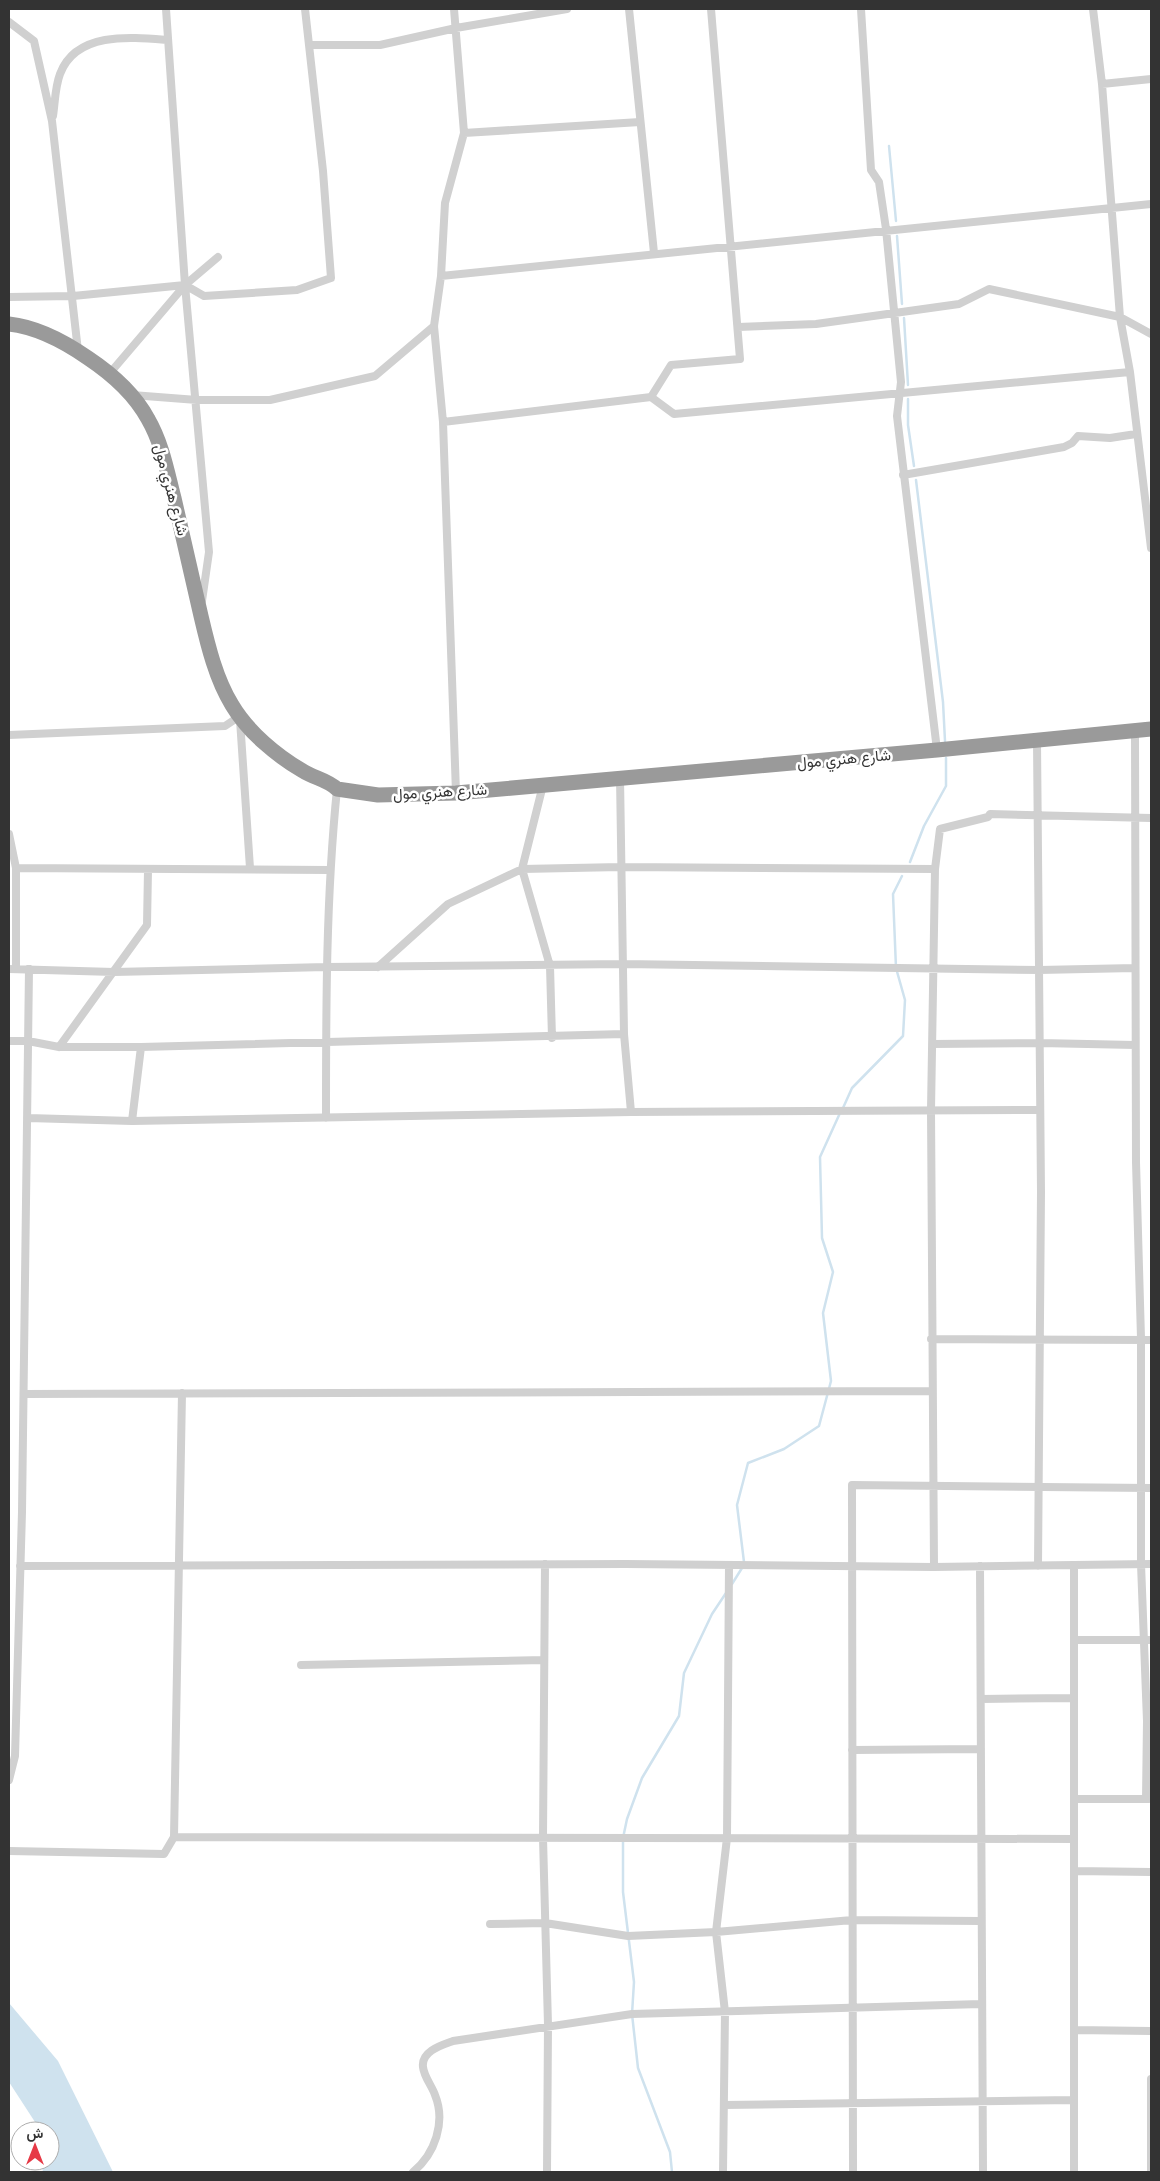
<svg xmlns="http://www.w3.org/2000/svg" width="1160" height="2181" font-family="'Nunito Sans',Vazirmatn,sans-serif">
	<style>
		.water { fill: #cfe2ee }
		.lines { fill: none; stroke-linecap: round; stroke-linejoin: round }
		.stream { stroke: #cfe2ee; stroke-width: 2.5 }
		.street { stroke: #d0d0d0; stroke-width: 8 }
		.highway { stroke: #9a9a9a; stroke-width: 15 }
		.labels { text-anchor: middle; stroke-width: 5; stroke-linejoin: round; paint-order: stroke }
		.street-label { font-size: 15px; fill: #333; stroke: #fff }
	</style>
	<rect width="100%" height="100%" fill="#fff"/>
	<path class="water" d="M9 2003 58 2061 113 2172H43L41 2161H50V2131H37L35 2122 9 2082Z"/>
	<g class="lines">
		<path class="stream" d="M889 146 896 221
			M897 236 902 304
			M904 318 908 385
			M908 399V425L914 466
			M916 480 943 702 945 741
			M910 862 924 826 946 786V758
			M843 1108 852 1088 903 1036 905 1000 896 968 893 894 902 876
			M744 1562 737 1505 748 1463 784 1449 819 1426 831 1381 823 1313 833 1272 822 1238 820 1157 840 1113
			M732 1584 742 1568
			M672 2172 670 2152 638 2068 632 2014 634 1982 623 1892V1838L627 1819 642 1778 679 1716 684 1673 712 1614 726 1593"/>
		<path class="street" d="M166 9 185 285 209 552 202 601
			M454 9 464 133 445 203 441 276 434 326 443 422 456 793
			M629 9 654 253
			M861 9 871 170 879 182 886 229 901 382 897 416 937 750
			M1093 9 1102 84 1120 317 1130 372 1151 548
			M9 22 34 41 52 121 78 351
			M309 45H380L456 28 567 9
			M1102 84 1151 79
			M53 116C55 103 55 87 60 74 76 31 132 37 167 40
			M464 133 640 122
			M441 276 1151 204
			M9 297 73 296 185 285 218 257
			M738 327 816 324 959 304 989 289 1120 317 1151 334
			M110 373 185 285 204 296 297 290 331 278 323 171 305 9
			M132 395 197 400H270L375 376 434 326
			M651 397 674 414 1130 372
			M443 422 651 397 671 365 740 359 711 9
			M903 475 1064 447 1072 443 1078 436 1110 438 1136 434
			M240 720 250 868
			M1135 731 1136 1162 1141 1338V1564L1147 1721 1146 1799
			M9 735 225 726 240 716
			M1037 741 1041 1192 1038 1566
			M620 777 624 1034 631 1112
			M543 785 522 869 550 966 552 1038
			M9 834 16 868V969
			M16 868 329 870
			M378 967 448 904 522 869 621 867 935 869
			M9 969 114 972 326 967 623 964 1039 970 1135 968
			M9 1041H28L59 1047H141L624 1034
			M932 1044 1040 1043 1135 1045
			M59 1047 147 925 148 870
			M28 1118 132 1121 631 1112 1040 1110
			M326 1118C326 1007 326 898 337 789
			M132 1121 141 1047
			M931 1339 1151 1340
			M24 1394 932 1391
			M545 1564 543 1838 548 2025 547 2172
			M20 1566 625 1564 934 1567 1151 1564
			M980 1566 983 2172
			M934 1567 931 1110 935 869 940 829 988 817 990 814 1151 818
			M1074 1640H1151
			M301 1665 544 1660
			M981 1699 1074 1698
			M852 1750 981 1749
			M9 1780 15 1756 22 1512 29 969
			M1074 1799H1149
			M174 1837 1074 1839
			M9 1851 164 1854 174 1837 182 1393
			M1074 1871 1151 1872
			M490 1924 545 1923 628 1936 716 1932 852 1920 981 1921
			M1074 2030 1151 2031
			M724 2105 1074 2100
			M413 2172C435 2154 446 2122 435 2095 432 2086 424 2077 423 2067 421 2051 442 2045 453 2041L632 2014 981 2004
			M723 2172 725 2012 716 1932 727 1838 729 1565
			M853 2172 852 1485 1151 1488
			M1074 2172V1565
			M1151 2172V2079"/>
		<path class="highway" d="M9 324C37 327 65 342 88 358 112 374 134 393 148 419 162 443 167 471 174 498 183 537 192 577 201 616 208 646 216 679 232 705 248 732 277 756 303 771 314 778 328 780 337 789L378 795 456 793 937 750 1151 729"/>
	</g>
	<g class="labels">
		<g class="street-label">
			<text transform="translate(171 490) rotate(75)" y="5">شارع هنري مول</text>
			<text transform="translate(844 759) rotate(-5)" y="5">شارع هنري مول</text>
			<text transform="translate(440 792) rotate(-3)" y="5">شارع هنري مول</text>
		</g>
	</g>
	<rect width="1160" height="2181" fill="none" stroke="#333333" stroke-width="20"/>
	<g transform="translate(35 2146)"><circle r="24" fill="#ffffff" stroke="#adadad"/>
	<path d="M0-4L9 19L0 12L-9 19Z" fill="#e63946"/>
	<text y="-8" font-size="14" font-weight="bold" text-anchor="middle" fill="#333333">ش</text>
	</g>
</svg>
